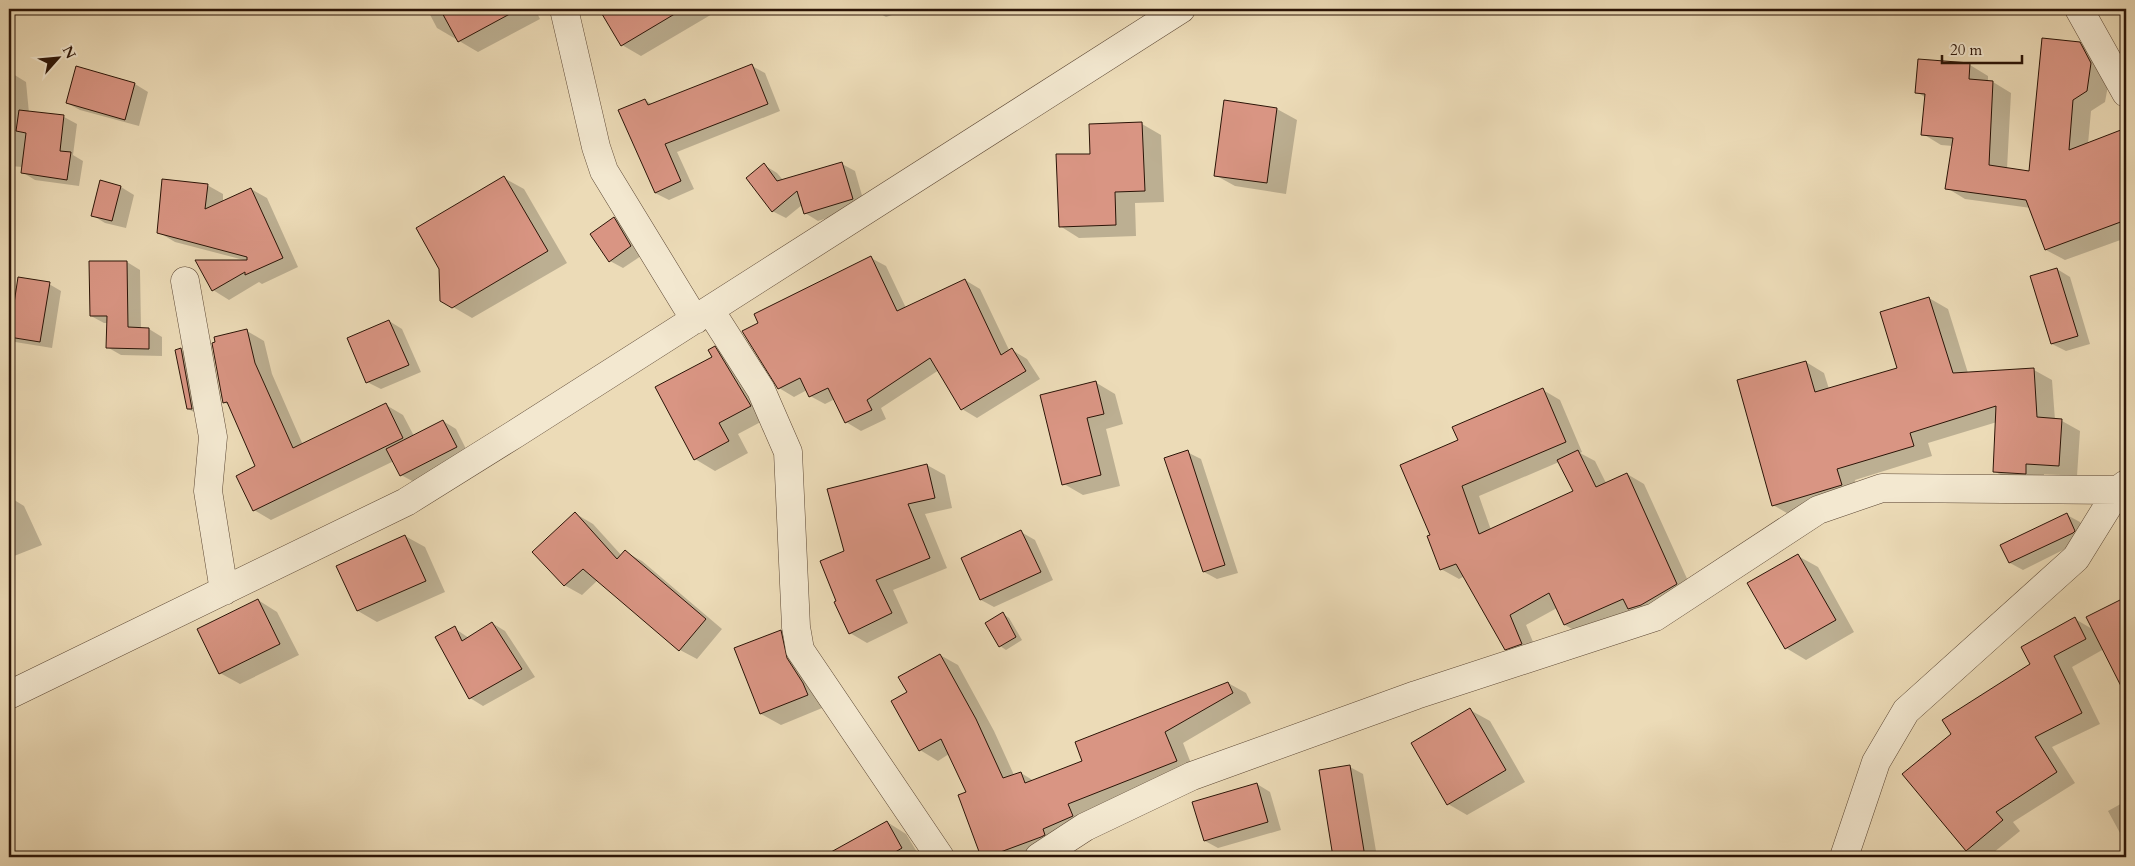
<svg xmlns="http://www.w3.org/2000/svg" width="2135" height="866" font-family="Cardo,serif">
	<style>
		.shadow { fill: #0003; fill-rule: evenodd }
		.building { fill: #d99583; stroke: #2b1407 }
		.lines { fill: none; stroke-linecap: round; stroke-linejoin: round }
		.minor-casing { stroke: #5b4633; stroke-width: 29 }
		.minor { stroke: #f3e8d0; stroke-width: 28 }
	</style>
	<rect width="100%" height="100%" fill="#ecdbb7"/>
	<filter id="stains"><feTurbulence type="fractalNoise" baseFrequency=".004" numOctaves="4"/><feColorMatrix values="0 0 0 0 .2 0 0 0 0 .09 0 0 0 0 .02 0 0 0 .5 -.17"/></filter>
	<radialGradient id="worn" r=".72"><stop offset=".6" stop-color="#630" stop-opacity="0"/><stop offset="1" stop-color="#630" stop-opacity=".3"/></radialGradient>
	<path class="shadow" d="M427 9H535L540 19 478 52 437 28Z
		M601 9H719V10L641 56 622 45Z
		M872 9H910L886 17Z
		M2079 43 2098 54 2110 75 2105 102 2091 111 2088 144 2124 130 2126 131V238L2065 260 2046 250 2031 208 1965 199 1947 188 1953 146 1941 145 1923 134 1926 98 1917 92 1970 65 1988 76V82H1993L2011 93 2007 169 2030 172Z
		M752 66 765 73 780 111 677 152 694 189 669 200 655 193 645 100 653 105Z
		M13 74 26 82 29 113 64 117 77 124 73 155 83 161 79 186 35 180 22 172 23 167 9 166V75Z
		M135 84 148 92 139 126 80 110 67 103Z
		M1225 102 1277 109 1297 120 1286 194 1235 186 1215 175Z
		M1142 124 1161 135 1164 202 1135 203 1136 236 1079 238 1060 226 1092 155Z
		M842 164 855 171 865 206 818 221 805 213 802 205 786 218 772 211 764 165 777 173 783 180Z
		M504 178 524 189 567 263 472 318 441 300Z
		M207 185 223 194V202L251 189 267 198 298 267 262 284 259 282 229 300 213 290 197 261 244 260 175 242 158 232Z
		M121 187 134 195 126 228 105 223 92 215Z
		M614 218 627 226 644 254 623 268 610 261Z
		M871 258 886 266 906 308 965 280 980 289 1010 352 1012 350 1027 359 1040 379 977 418 962 409 939 370 881 408 886 419 861 431 846 422 835 399 825 404 810 396 807 390 794 397 779 388Z
		M127 262 140 270 141 329H149L162 337V356L121 355 107 347 108 323H104L91 316Z
		M2057 269 2070 277 2090 344 2066 351 2052 344 2032 277Z
		M49 284 61 291 52 348 9 341V287L18 289Z
		M1929 298 1948 309 1968 373 2034 370 2052 380 2055 420 2062 421 2080 431 2077 476 2044 474V483L2013 482 1994 471 1997 422 1928 443 1932 456 1855 480 1859 496 1792 516 1773 505 1806 362 1824 373 1829 389 1899 368Z
		M389 321 402 329 421 372 381 389 367 382Z
		M247 331 264 341 272 374 303 445 386 405 403 415 414 436 443 421 456 429 469 455 414 482 401 475 394 461 271 520 254 510 257 467 230 406 224 402Z
		M715 348 734 359 770 417 738 434 748 453 715 471 695 459Z
		M181 350 187 353 198 412H194L188 409Z
		M1095 382 1115 394 1123 424 1106 429 1120 486 1083 495 1064 484Z
		M1543 390 1560 400 1582 452 1580 453 1595 461 1606 483 1627 474 1644 484 1694 594 1582 635 1565 625 1557 608 1526 625 1538 654 1524 659 1506 649 1465 576 1459 579 1441 569 1431 536 1459 440ZM1559 462 1574 492 1491 530 1479 496Z
		M1187 452 1201 459 1238 573 1217 579 1204 572Z
		M927 465 945 475 952 508 925 514 947 568 893 590 908 623 867 643 850 633 838 601 846 552Z
		M11 498 24 506 42 545 9 558V499Z
		M576 514 593 524 622 556 625 552 642 561 722 629 697 659 680 650 598 580 582 595 564 585Z
		M2067 515 2080 522 2087 538 2023 570 2010 563 2002 546Z
		M1021 532 1035 540 1053 580 994 607 981 600 962 559Z
		M405 536 425 547 445 592 377 622 358 611Z
		M1798 556 1818 567 1854 632 1806 660 1786 648Z
		M2125 599 2126 692 2104 649 2072 667 2100 724 2052 747 2075 783 2013 822 2020 831 1988 857H1980L1967 850 1953 734 2032 664 2075 619 2094 630Z
		M258 600 277 612 299 655 240 684 220 673Z
		M1003 614 1009 618 1022 640 1006 650 1000 646Z
		M492 623 505 631 535 677 483 706 470 698 454 628 469 638Z
		M781 631 800 642 827 706 781 725 761 714 736 649ZM783 647H786L789 664 787 665Z
		M940 655 958 665 994 731 1014 775 1021 773 1034 781 1084 761 1228 683 1246 693 1251 703 1183 743 1194 771 1032 857H982L959 796 967 793 949 754 938 761 920 750 909 692Z
		M1470 710 1490 721 1525 782 1467 815 1448 804Z
		M1350 767 1363 774 1377 857H1334L1320 771Z
		M1257 784 1270 792 1281 830 1218 848 1205 841Z
		M2126 801V837L2120 833 2108 811Z
		M887 822 906 834 920 857H825Z"/>
	<path class="building" d="M440 9H519L458 42Z
		M599 9H683L621 46Z
		M2042 38 2080 42 2091 63 2087 91 2073 100 2069 150 2126 128V220L2045 250 2026 200 1945 189 1953 138 1921 135 1925 94 1915 93 1918 59 1970 63 1969 79 1993 81 1989 165 2029 171Z
		M752 64 768 104 665 144 681 181 655 193 618 110 645 99 648 105Z
		M76 66 135 83 125 120 66 103Z
		M1224 100 1277 108 1267 183 1214 176Z
		M19 110 64 115 60 151 71 152 67 180 21 173 26 133 16 131Z
		M1142 122 1145 191 1115 192 1116 225 1059 227 1056 154H1090L1089 124Z
		M842 162 853 199 804 214 797 191 772 212 746 178 764 163 777 181Z
		M504 176 548 251 452 308 440 301 439 269 416 228Z
		M162 179 208 184 205 209 251 188 283 258 245 275V272L212 291 195 260H247V257L157 233Z
		M100 180 121 186 112 221 91 216Z
		M614 217 631 246 609 262 590 234Z
		M871 256 897 311 965 279 1001 355 1012 348 1026 371 961 410 930 358 867 400 872 410 845 423 828 388 809 397 800 378 778 389 742 331 758 323 754 314Z
		M89 261H127L128 327 149 328V349L106 348 107 316H90Z
		M2057 268 2078 336 2051 344 2030 276Z
		M18 277 50 282 40 342 9 337Z
		M1929 297 1953 373 2034 368 2037 417 2062 419 2059 466 2026 464V474L1993 472 1996 406 1910 433 1914 446 1837 469 1842 485 1772 506 1737 380 1806 361 1815 392 1897 368 1880 312Z
		M389 320 409 365 366 383 347 338Z
		M247 329 255 363 293 448 386 403 403 438 253 511 236 476 255 466 227 402 223 403 212 343 215 342 214 337Z
		M715 346 751 406 719 423 729 441 694 460 655 387 712 357 708 350Z
		M181 348 192 409H187L175 350Z
		M1096 381 1104 414 1087 418 1101 475 1062 485 1040 395Z
		M1543 388 1566 442 1462 486 1479 534 1573 491 1557 460 1578 450 1596 487 1627 473 1677 584 1641 605 1628 609 1623 599 1564 625 1549 593 1510 615 1522 644 1505 650 1456 564 1440 570 1427 536 1430 535 1400 465 1458 440 1452 427Z
		M443 420 457 447 400 476 386 449Z
		M1188 450 1225 565 1203 572 1164 458Z
		M927 464 935 498 908 504 930 558 876 580 892 613 849 634 834 602 836 601 820 561 844 551 827 489Z
		M575 512 617 559 625 550 706 619 679 651 583 569 564 586 532 552Z
		M2067 513 2075 531 2073 533 2009 563 2000 545Z
		M1021 530 1041 572 980 600 961 558Z
		M405 535 426 581 357 611 336 566Z
		M1798 554 1836 620 1785 649 1747 583Z
		M2126 597V696L2086 617Z
		M258 599 280 644 219 674 197 629Z
		M1003 612 1016 637 999 647 985 623Z
		M2075 617 2086 639 2054 656 2082 713 2035 737 2057 772 1996 812 2003 820 1966 851 1902 774 1951 734 1942 720 2030 664 2021 647Z
		M492 622 522 669 469 699 435 637 455 626 462 641Z
		M781 630 787 658 803 683 808 695 760 714 734 648Z
		M940 654 976 719 1003 778 1021 772 1025 783 1082 761 1075 742 1228 682 1233 693 1165 732 1177 761 1068 804 1073 816 1043 829 1045 835 1041 837 987 857H981L958 795 966 792 941 739 919 751 891 701 907 692 898 677Z
		M1470 708 1506 770 1447 805 1411 743Z
		M1350 765 1365 857H1333L1319 770Z
		M1257 783 1268 822 1204 841 1192 802Z
		M887 821 902 848 887 857H822Z"/>
	<g class="lines">
		<g class="minor-casing">
			<path id="minor" d="M564 9 596 147 604 171 695 320
				M2079 9 2126 93
				M185 281 213 437 208 491 224 591
				M710 310 761 390 788 452 796 627 800 650 940 857
				M9 695 406 502 515 434 1181 9
				M1039 857 1085 827 1192 776 1416 695 1655 617 1818 510 1882 488 2118 490
				M1844 857 1876 762 1906 711 2076 558 2118 490 2126 484"/>
		</g>
		<use href="#minor" class="minor"/>
	</g>
	<rect width="2135" height="866" fill="none" stroke="#ecdbb7" stroke-width="30"/>
	<rect x="10" y="10" width="2115" height="846" fill="none" stroke="#2b1407" stroke-width="2.5"/>
	<rect x="15" y="15" width="2105" height="836" fill="none" stroke="#2b1407"/>
	<g transform="translate(58 58) rotate(63)" stroke="#f3e8d0" stroke-width="4" paint-order="stroke">
	<path d="M0-4L9 19L0 12L-9 19Z" fill="#2b1407"/>
	<text y="-8" font-size="14" font-weight="bold" text-anchor="middle" fill="#2b1407">N</text>
	</g>
	<path d="M1942 55v8h80v-8" fill="none" stroke="#2b1407" stroke-width="2.5"/>
	<text x="1950" y="55" font-size="15" fill="#2b1407" stroke="#f3e8d0" stroke-width="4" paint-order="stroke">20 m</text>
	<rect width="100%" height="100%" filter="url(#stains)"/>
	<rect width="100%" height="100%" fill="url(#worn)"/>
</svg>
